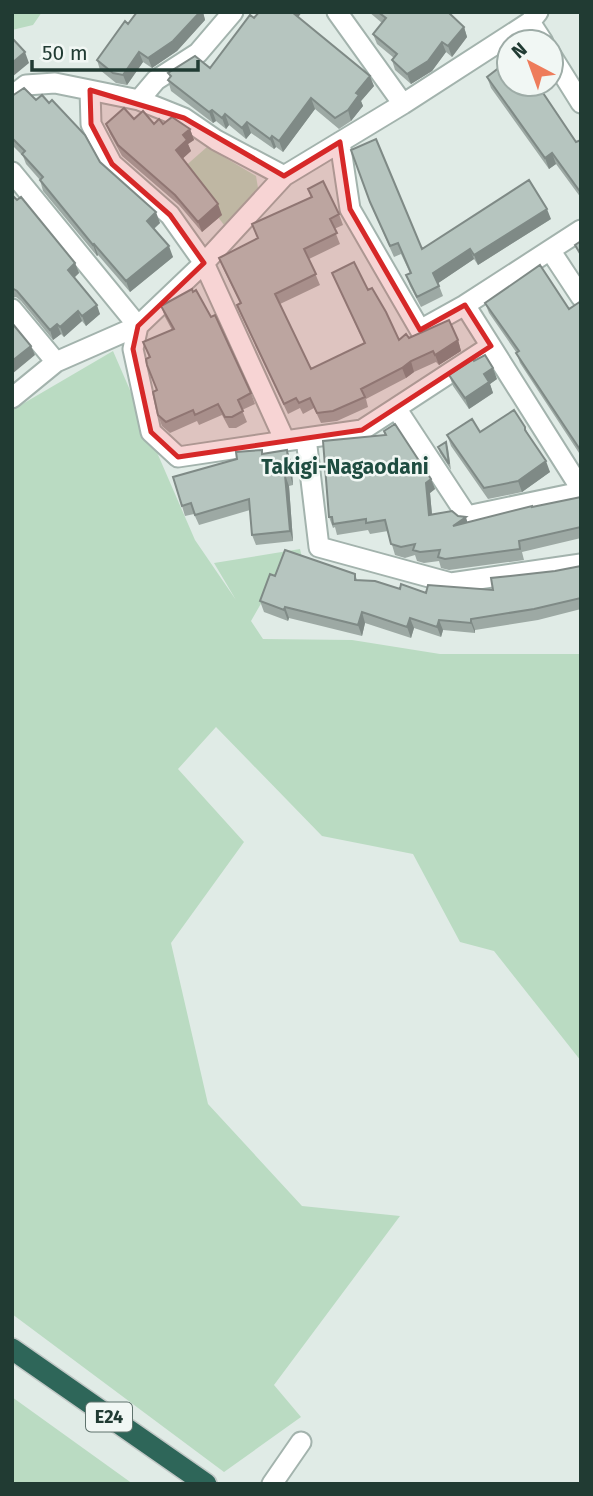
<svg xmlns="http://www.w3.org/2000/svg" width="593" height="1496" font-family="'Fira Sans',sans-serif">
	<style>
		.green { fill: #badbc2 }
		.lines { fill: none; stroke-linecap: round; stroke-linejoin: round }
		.minor-casing { stroke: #a3b3ad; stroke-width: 23 }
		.motorway-casing { stroke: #c1c8c6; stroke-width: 24 }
		.minor { stroke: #fff; stroke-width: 19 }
		.motorway { stroke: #2e6659; stroke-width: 21 }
		.wall { fill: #9da9a4 }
		.shaded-wall { fill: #7f8a86 }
		.building { fill: #b6c5bf; stroke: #7f8a86; stroke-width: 2 }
		.marked { fill: #d62828; fill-opacity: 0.2; stroke: #d62828; stroke-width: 5; stroke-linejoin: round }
		.labels { text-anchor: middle; stroke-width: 5; stroke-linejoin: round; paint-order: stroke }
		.shield { fill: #f1f7f4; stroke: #5f736d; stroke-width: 2 }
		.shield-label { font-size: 18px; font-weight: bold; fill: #213b33 }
		.neighbourhood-label { font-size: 21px; font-weight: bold; fill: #1e4c40; stroke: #f1f7f4 }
	</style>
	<rect width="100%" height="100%" fill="#e0ebe6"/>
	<path class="green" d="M12 12H42L33 25 12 30Z
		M207 147 256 176 259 194 224 225 182 169Z
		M113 351 195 540 236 600 214 563 300 549 303 562 282 567 251 621 263 639 352 640 440 654H581V1061L494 951 460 942 413 854 322 836 216 727 178 769 244 842 171 943 208 1104 302 1206 400 1216 274 1385 301 1417 224 1472 12 1314V399L19 406Z
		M12 1397 133 1484H12Z"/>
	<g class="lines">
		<g class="minor-casing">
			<path id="minor" d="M337 12 403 104
				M530 22 543 42
				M551 55 581 103
				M90 90 91 124 112 164 170 215 204 263 285 441 362 430 396 408 467 516 581 492
				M12 96 26 85 55 83 139 100 184 118 216 140 284 176
				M139 100 156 80 198 53 233 12
				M340 142 350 209 420 330 465 305
				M12 172 138 326 133 349 151 432 178 457 285 441
				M581 230 465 305 581 489
				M550 250 581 297
				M12 309 56 362
				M12 398 56 362 138 326 204 263 284 176 403 104 530 22 538 12
				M396 408 491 346
				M306 438 319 547 451 583 581 564
				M272 1484 301 1442"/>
		</g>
		<g class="motorway-casing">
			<path id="motorway" d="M12 1349 206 1484"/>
		</g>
		<use href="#minor" class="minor"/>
		<use href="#motorway" class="motorway"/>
	</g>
	<path class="wall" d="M137 12H203L205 20 177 51 152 68 143 62 127 85 116 83 100 70 97 60Z
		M259 12H302L298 17 374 86 361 101 363 106 351 121 339 129 315 109 283 152 276 147 274 149 251 133 246 139 229 125 226 129 216 121 213 123 171 91 168 80 170 77 168 73 210 68Z
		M369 12H448L464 27 467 37 452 57 446 52 432 71 411 84 395 70 392 60 394 58 377 44 373 34 382 23Z
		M487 77 576 142 581 140V198L556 164 549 169 491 88Z
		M12 96 100 162 160 223 154 229 173 257 130 292 98 255 97 256 43 191 40 180 26 164 23 156 12 145Z
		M134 119 154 124 190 129 194 140 188 144 191 151 182 159 222 215 202 232 179 205 122 156 110 134 106 124Z
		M351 150 422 249 551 219 478 265 474 259 438 283 443 296 421 307 410 286 406 275 410 273 401 254 394 257 374 212Z
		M308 189 339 214 343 225 334 229 340 244 309 259 320 285 280 304 311 369 364 343 332 273 368 290 399 340 409 338 458 340 461 351 439 365 436 362 414 372 406 378 366 399 368 407 337 421 321 423 314 408 303 414 300 408 288 414 241 315 237 305 240 303 223 268 219 258 258 239 252 224 311 197Z
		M12 195 75 263 79 273 74 277 100 314 86 326 82 321 64 337 61 334 53 340 21 301 16 297 12 298Z
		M581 301V456L520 363 516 352 489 313 485 303 569 309Z
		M161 306 251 393 255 404 242 410 247 422 236 428H229L222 415 199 425 197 421 170 433 162 426 158 415 157 390 149 357 172 330 165 317Z
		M449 375 497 379 490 384 493 393 469 409 453 386Z
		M525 427 528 434 550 472 522 492 488 499 451 446 447 435Z
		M384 431 431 479 435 489 430 493 432 514 458 516 467 522 581 497V538L522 552 524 560 449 570 441 568 439 561 424 563 417 561 415 555 405 558 395 555 388 531 370 534 368 530 337 535 335 527 333 528 329 517 385 435Z
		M446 442 448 448 451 470 440 453 438 447Z
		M287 450 291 461 293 485 289 486 293 541 256 545 252 535 250 510 199 525 194 514 185 516 182 506 263 454Z
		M581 566V609L538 620 475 630V633L443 630 441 637 414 628 411 638 365 623 362 636 289 618 288 621 264 612 260 601 275 576 355 574 357 580 400 589 426 593 493 590 555 571Z"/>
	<path class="shaded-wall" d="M199 12H203L205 20 177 51 152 68 148 58Z
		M291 12H302L295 21Z
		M464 27 467 37 452 57 448 46Z
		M442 42 446 52 432 71 411 84 407 74Z
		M25 52 29 63 12 77V63Z
		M139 52 143 62 127 85 123 75Z
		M370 76 374 86 361 101 363 106 351 121 348 110 356 93Z
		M311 98 315 109 283 152 279 141Z
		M212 110 216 121 213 123 209 112Z
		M225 114 229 125 226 129 222 118Z
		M247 122 251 133 246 139 242 128Z
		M190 129 194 140 188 144 191 151 180 161 176 150 183 135Z
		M272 136 276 147 274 149 270 139Z
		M552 153 556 164 549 169 545 158Z
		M218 204 222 215 202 232 198 222Z
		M547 209 551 219 478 265 474 255Z
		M156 212 160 223 151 231 147 221Z
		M94 244 98 255 97 256 93 245Z
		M169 246 173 257 130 292 126 281Z
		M470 249 474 259 437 284 433 273Z
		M75 263 79 273 72 280 68 270Z
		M97 305 100 314 86 326 82 316Z
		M78 311 82 321 64 337 60 327Z
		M57 324 61 334 53 340 50 330Z
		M458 340 461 351 439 365 435 355Z
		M31 346 35 355 12 374V361Z
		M411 361 414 372 406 378 402 368Z
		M493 368 497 379 490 384 493 393 469 409 465 398 484 374Z
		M287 450 291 461 293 485 290 475Z
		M546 461 550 472 522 492 518 481Z
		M285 475 289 486 293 541 290 531Z
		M431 479 435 489 430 493 433 526 429 515 426 483Z
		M466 517 469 528 453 526Z
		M285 607 289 618 288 621 284 610Z
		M362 612 365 623 362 636 358 625Z
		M410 618 414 628 411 638 407 627Z
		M471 619 475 630V633L471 623Z
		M439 620 443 630 441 637 437 627Z"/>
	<path class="building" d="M137 12H200L173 41 148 58 139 52 123 75 113 73 97 60 125 21 128 24Z
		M259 12H292L370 76 356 93 359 95 348 110 335 118 311 98 279 141 272 136 270 139 247 122 242 128 225 114 222 118 212 110 209 112 168 80 171 76 168 73 195 56 210 68 250 15 254 18Z
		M378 12H448L464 27 448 46 442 42 428 61 407 74 392 60 397 54 373 34 386 18Z
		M12 38 25 52 12 63Z
		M509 60V84H537L576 142 581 140V193L552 153 545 158 487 77Z
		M24 88 36 100 42 95 49 103 52 100 85 135 100 162 156 212 147 221 169 246 126 281 94 244 93 245 40 180 43 177 22 154 25 151 12 138V96Z
		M124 108 134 119 143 111 154 124 159 119 163 124 172 117 190 129 183 135 187 140 176 150 218 204 198 222 175 195 118 145 106 124Z
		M376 139 422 249 529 180 547 209 474 255 470 249 433 273 439 286 417 297 406 275 411 273 398 243 390 246 370 202 351 150Z
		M323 181 339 214 330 219 337 233 304 249 316 274 275 294 311 369 365 343 332 273 354 262 368 290 372 288 386 312 399 340 406 334 409 338 449 320 458 340 435 355 433 351 411 361 402 368 361 389 365 397 333 411 317 413 310 398 299 403 296 398 284 404 237 305 241 303 219 258 258 238 252 224 312 197 308 189Z
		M12 195 17 200 21 197 75 263 68 270 97 305 82 316 78 311 60 327 57 324 50 330 17 291 12 288Z
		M581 241V255L575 245Z
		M540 265 569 309 581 301V451L516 353 519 351 485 303Z
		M192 289 193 292 196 290 211 317 215 315 251 393 238 400 243 411 232 417H225L218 404 195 415 193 410 166 422 158 415 153 392 157 390 147 365 146 359 150 357 143 342 174 329 161 306Z
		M12 323 31 346 12 361Z
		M485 355 493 368 484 374 489 382 465 398 449 375 473 359 474 361Z
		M514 410 525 427V430L546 461 518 481 484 488 447 435 472 419 480 432Z
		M395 424 431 479 426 483 429 515 452 511 458 516 466 517 453 526 532 506V507L581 497V527L519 541 520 549 445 559 438 557 440 550 420 552 413 550 415 544 401 547 391 544 385 520 366 523V519L333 524 332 517H329L323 441 386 435 384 431Z
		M446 442 449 464 438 447Z
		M262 450V454L287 450 290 475H285L290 531 252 535 249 499 195 515 191 503 182 506 173 477 237 459 236 452Z
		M285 550 355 574V580L375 581 400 589 401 584 426 593 428 585 493 590 491 578 555 571 581 566V598L534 609 471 619V623L439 620 437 627 410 618 407 627 362 612 358 625 285 607 284 610 260 601 270 574 275 576Z"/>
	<path class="marked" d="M90 90 184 118 284 176 340 142 350 209 420 330 465 305 491 346 362 430 178 457 151 432 133 349 138 326 204 263 170 215 112 164 91 124Z"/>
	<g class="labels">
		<rect class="shield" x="86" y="1402.5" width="46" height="29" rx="5"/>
		<g class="shield-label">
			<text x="109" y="1423">E24</text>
		</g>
		<g class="neighbourhood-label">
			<text x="345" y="474">Takigi-Nagaodani</text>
		</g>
	</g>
	<rect width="593" height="1496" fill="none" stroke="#213b33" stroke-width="28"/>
	<g transform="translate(530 63) rotate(319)"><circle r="33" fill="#f1f7f4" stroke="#9eaca7" stroke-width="2"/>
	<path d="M0-5L12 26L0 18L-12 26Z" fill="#ee7c5b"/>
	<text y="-10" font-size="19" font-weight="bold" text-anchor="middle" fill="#213b33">N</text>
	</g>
	<path d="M32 60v10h166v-10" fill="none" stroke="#213b33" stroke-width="3.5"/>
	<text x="42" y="60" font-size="21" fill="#213b33" stroke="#f1f7f4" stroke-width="5" paint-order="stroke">50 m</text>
</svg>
